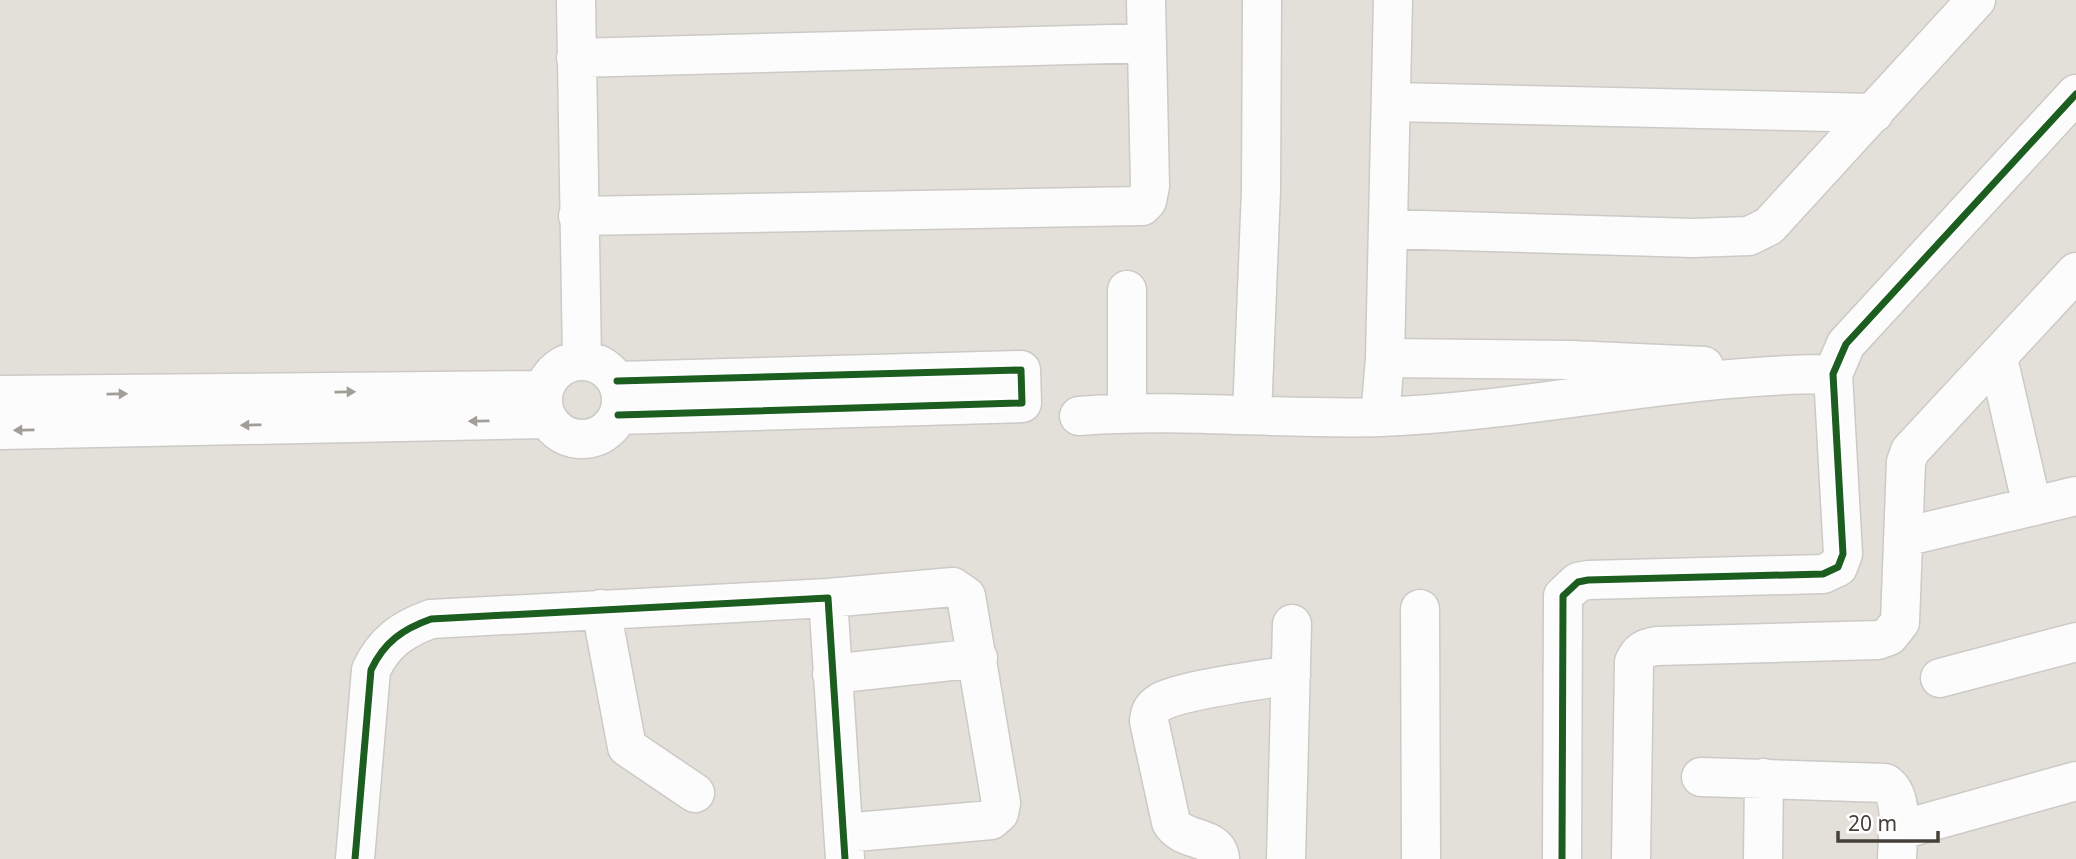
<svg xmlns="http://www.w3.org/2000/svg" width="2076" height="859" font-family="'Noto Sans',sans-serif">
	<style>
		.residential { fill: #e3e0d9 }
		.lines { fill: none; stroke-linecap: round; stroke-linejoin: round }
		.minor-casing { stroke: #cccac7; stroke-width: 41 }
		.minor { stroke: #fdfcfc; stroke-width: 38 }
		.cycleway-casing { stroke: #fff; stroke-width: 11 }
		.cycleway { stroke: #1b5e20; stroke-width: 7 }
		.oneway { fill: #a19e9a }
	</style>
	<rect width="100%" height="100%" fill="#f0eeea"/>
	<path class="residential" d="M0 0H2076V859H0Z"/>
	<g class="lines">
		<g class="minor-casing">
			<path id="minor" d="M576 0 582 360
				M576 58 1147 43
				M1392 102 1874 113
				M578 216 1142 206 1147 201 1150 186 1146 0
				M1388 229 1693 238 1749 236 1769 226 1976 0
				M1127 290V412
				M1385 358 1571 360 1704 366
				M1998 358 2032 506
				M543 400a39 39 0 1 1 78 0a39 39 0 1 1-78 0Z
				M617 381 1021 370 1022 403 618 415
				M0 395 543 390
				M1252 415 1261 190 1262 0
				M1079 416C1179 408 1280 420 1380 417 1532 411 1681 374 1833 374
				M1380 417 1385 358 1393 0
				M0 430 547 419
				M1904 537 2076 496
				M828 598 953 587 966 596 1001 803 999 813 991 820 844 833
				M601 609 627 747 695 793
				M1420 609 1421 859
				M832 674 978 658
				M1940 678 2076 642
				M1701 777 1885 783C1906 796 1897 837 1897 859
				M1897 831 2076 781
				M355 859 371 670C384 642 403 629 431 619L828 598 845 859
				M1220 859C1218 834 1182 843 1171 822L1149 721C1150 713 1151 708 1159 703 1179 690 1262 680 1291 675
				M1286 859 1292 624
				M1562 859 1563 596 1578 582 1588 580 1823 574 1838 567 1843 554 1833 374 1846 344 2076 94
				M1631 859 1634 662C1639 651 1644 648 1657 646L1878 640 1889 636 1900 622 1906 462 1910 451 2076 272
				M1763 859 1764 778"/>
		</g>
		<use href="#minor" class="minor"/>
		<g class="cycleway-casing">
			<path id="cycleway" d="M617 381 1021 370 1022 403 618 415
				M355 859 371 670C384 642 403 629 431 619L828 598 845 859
				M1562 859 1563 596 1578 582 1588 580 1823 574 1838 567 1843 554 1833 374 1846 344 2076 94"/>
		</g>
		<use href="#cycleway" class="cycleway"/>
	</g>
	<defs><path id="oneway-solid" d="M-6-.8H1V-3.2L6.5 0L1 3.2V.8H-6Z" transform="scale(1.75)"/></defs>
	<g class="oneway">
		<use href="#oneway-solid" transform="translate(345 392) rotate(-1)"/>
		<use href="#oneway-solid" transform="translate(117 394) rotate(-1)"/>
		<use href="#oneway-solid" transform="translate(479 421) rotate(179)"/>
		<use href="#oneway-solid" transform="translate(251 425) rotate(179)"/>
		<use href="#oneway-solid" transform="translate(24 430) rotate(179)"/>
	</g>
	<path d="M1838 831v10h100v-10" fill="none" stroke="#454038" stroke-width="3.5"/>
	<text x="1848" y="831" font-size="21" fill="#454038" stroke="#ffffff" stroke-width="5" paint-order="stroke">20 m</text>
</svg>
